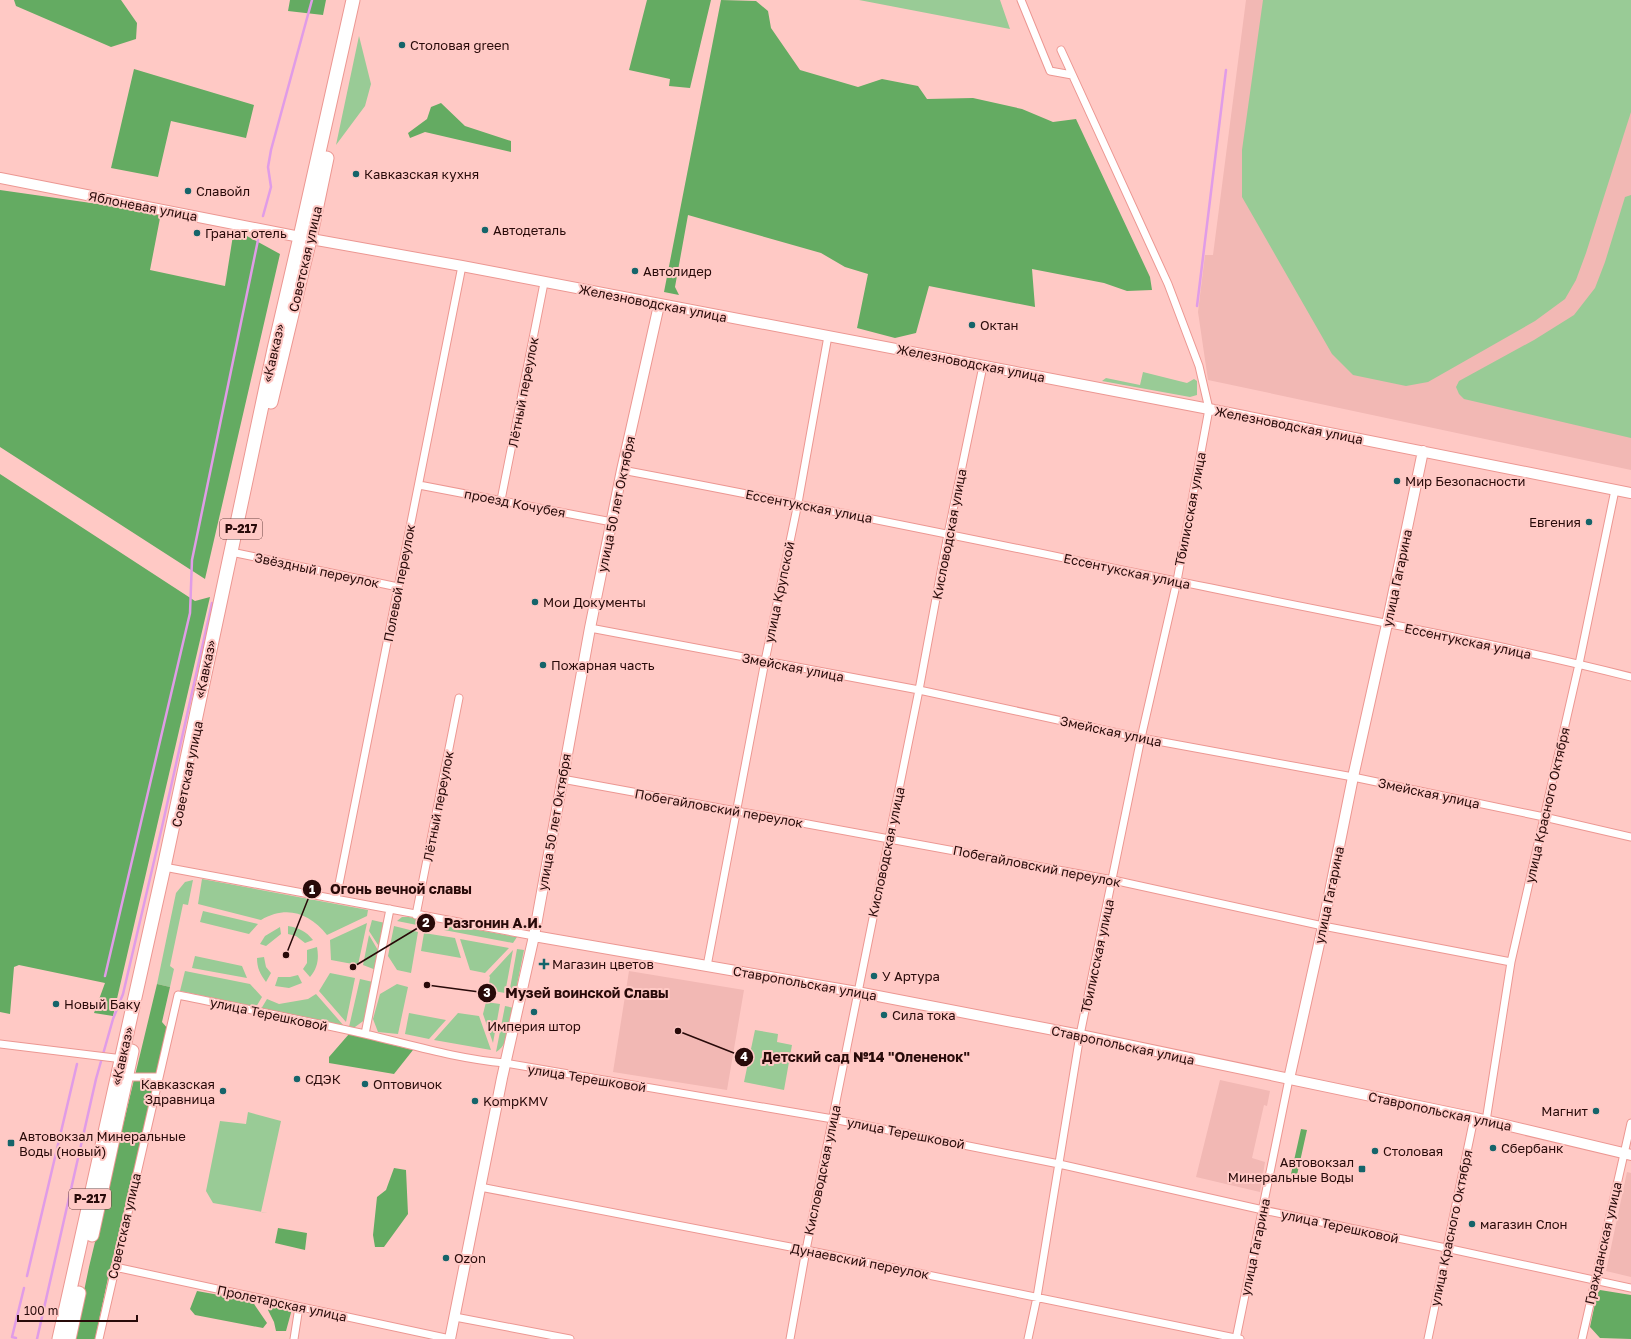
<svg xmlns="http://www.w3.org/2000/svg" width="1631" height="1339" font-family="'Golos Text',sans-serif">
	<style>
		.built { fill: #f2b8b4 }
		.green { fill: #99cb96 }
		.forest { fill: #64ab62 }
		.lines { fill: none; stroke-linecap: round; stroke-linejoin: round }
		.stream { stroke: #e09ce7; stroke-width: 2.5 }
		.street-casing { stroke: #ec9792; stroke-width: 9 }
		.secondary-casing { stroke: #ec9792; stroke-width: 12 }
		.highway-casing { stroke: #ec9792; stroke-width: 15 }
		.street { stroke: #fff; stroke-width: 7 }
		.secondary { stroke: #fff; stroke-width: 10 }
		.highway { stroke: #fff; stroke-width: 13 }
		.poi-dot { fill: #15646a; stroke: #ffc9c5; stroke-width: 1.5 }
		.labels { text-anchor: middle; stroke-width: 4; stroke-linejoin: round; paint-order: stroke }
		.shield { fill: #ffc9c5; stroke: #684341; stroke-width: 1 }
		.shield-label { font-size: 12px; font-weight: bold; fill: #280a09 }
		.poi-label { font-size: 13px; fill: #280a09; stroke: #ffc9c5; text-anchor: start }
		.street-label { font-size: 13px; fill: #280a09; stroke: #ffc9c5 }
		.leader { fill: none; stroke: #280a09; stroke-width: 1.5 }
		.callout-dot { fill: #280a09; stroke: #ffc9c5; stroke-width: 1.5 }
		.mark-label { font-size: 12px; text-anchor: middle; font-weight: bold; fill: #fff }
		.callout-label { font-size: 14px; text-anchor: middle; font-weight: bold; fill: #280a09; stroke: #ffc9c5; stroke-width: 4; stroke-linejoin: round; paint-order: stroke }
	</style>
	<rect width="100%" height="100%" fill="#ffc9c5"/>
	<path class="built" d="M1246 0H1631V470L1208 380 1198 312 1205 255H1213Z
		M629 971 744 990 727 1090 613 1072Z
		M1220 1080 1270 1091 1267 1106 1264 1105 1252 1158 1265 1162 1260 1192 1196 1177Z
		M1627 1172 1631 1173V1277L1606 1271Z"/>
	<path class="green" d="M859 0H1000L1010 29Z
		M1263 0H1631V112L1586 253 1576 280 1565 299 1535 321 1428 382 1406 386 1353 375 1332 354 1242 197V150Z
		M359 36 371 84 365 106 336 145Z
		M1631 195V438L1464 399 1459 394 1456 387 1459 381 1534 340 1574 315 1595 288 1605 262 1625 197Z
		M1143 372 1187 383 1194 379 1197 381V395L1190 397 1102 381 1106 378 1140 385Z
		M202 879 368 910 367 916 327 935C309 913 287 905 261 920L198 904Z
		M193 880 188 905 183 904 170 966 174 969 170 987 157 984 176 893 185 882Z
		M203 911 258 924 249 934 200 922Z
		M402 917H409L428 921 427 927 397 921Z
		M372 920 385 923 380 948 369 931Z
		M367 923 358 965 331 960 330 940Z
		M445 924 517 937 513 943 444 930Z
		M288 926C299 928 306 931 313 940L305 943 296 936 288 934Z
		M394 926 418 932 411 973 397 970 388 956Z
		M280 927 281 934 266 946 260 944 265 936Z
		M424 933 455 938 461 958 421 951Z
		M369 935 379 952 376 970 363 965Z
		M460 939 509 948 485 973 470 970Z
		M317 947C319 958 318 968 310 977L303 969 307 963V950Z
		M517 949 524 950 515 995 509 994Z
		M513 950 505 993 488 990 490 977 489 976Z
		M195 956 242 966 247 978 192 968Z
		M264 957 266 967 271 973 266 982C260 974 257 968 257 958Z
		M185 971 250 984 262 997 256 1007 180 991Z
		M330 973 355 978 346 1022 319 991Z
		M298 975 302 983 289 988 275 986 278 977H290Z
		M360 979 373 982 366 1019 355 1027H349Z
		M397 984 408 987 398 1034 378 1032 373 1019 380 994Z
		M316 994 344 1026 261 1009 267 999 279 1004 308 999Z
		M486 1002 500 1004 493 1043 483 1014Z
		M505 1006 514 1008C510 1022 510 1044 496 1052Z
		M409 1013 446 1020 429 1039 405 1034Z
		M458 1013 479 1016 491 1050 434 1040Z
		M755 1030 778 1034 777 1042 792 1045 784 1090 744 1082Z
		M248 1112 281 1121 261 1212 268 1213 213 1203 206 1191 220 1121 246 1124Z"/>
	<path class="forest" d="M14 0H121L137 23 136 39 111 47 16 6Z
		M290 0H326L323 15 288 11Z
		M647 0H711L690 88 669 86 670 79 629 70Z
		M721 0 756 1 768 11 771 28 800 70 858 87 882 79 918 86 927 99 973 98 1022 109 1053 122 1076 119 1150 277 1152 290 1127 291 1104 283 1032 269 1035 307 929 286 916 333 895 338 857 328 868 274 845 267 821 253 688 215 675 287 679 295 664 292Z
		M134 69 254 105 246 138 171 121 158 177 111 168Z
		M441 103 465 126 511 141V152L425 132 410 138 408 133 427 119 431 107Z
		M0 190 161 213 150 270 225 286 234 229 280 254 205 579 0 447Z
		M0 474 195 601 210 597 113 1016 94 1013 105 983 19 965 14 967 10 1014 0 1012Z
		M157 984 170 987 162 1022 168 1029 108 1278 95 1339H74L89 1267Z
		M349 1034 413 1050 394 1074 329 1063V1057Z
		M1301 1129 1307 1130 1297 1175 1291 1174Z
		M394 1168 406 1170 408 1214 384 1247H375L373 1235 377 1197 386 1190Z
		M278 1228 307 1233 305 1250 275 1243Z
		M1600 1290 1631 1295V1339L1600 1338 1590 1327 1597 1294Z
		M197 1291 252 1301 267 1323 263 1328 195 1315 190 1309Z
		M269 1304 292 1309 286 1331H276L274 1322 268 1310Z"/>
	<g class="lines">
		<path class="stream" d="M263 216 271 187 268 167 271 150 312 0
			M1197 306 1226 70
			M105 976 190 613 192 560 258 240
			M27 1276 77 1064
			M16 1338 12 1337 24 1288
			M37 1339 96 1079 113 1019 123 994 162 827 212 603"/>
		<g class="street-casing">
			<path id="street" d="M1021 0 1050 71 1072 75
				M622 470C819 507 1014 548 1211 588 1351 617 1492 642 1631 677
				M419 485 612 522
				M501 500 544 283
				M236 553 398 587
				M590 628 919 690 1141 738 1353 777 1544 817 1631 837
				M562 779 1113 880 1323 926 1511 962
				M164 867 534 936
				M336 899 462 266
				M416 915 459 698
				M707 966 765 661 798 503 828 336
				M365 1034 390 909
				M0 1044 123 1059
				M133 1077H159
				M1486 1121 1511 962 1579 664 1615 490
				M480 1187 806 1250 1240 1339
				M115 1267 450 1339
				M455 1317 570 1339
				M99 1339 178 995C241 1008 303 1020 365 1034 412 1045 457 1059 505 1063L833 1119 1059 1164 1263 1210 1446 1248 1631 1288
				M294 1339 299 1307
				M790 1339 806 1250 919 690 948 534 983 366
				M1028 1339 1037 1297 1080 1035 1141 738 1177 581 1209 409 1199 366 1168 284 1061 50
				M1236 1339 1289 1079
				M1428 1339 1474 1118
				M1582 1339 1631 1123"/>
		</g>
		<g class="secondary-casing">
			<path id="secondary" d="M0 178 300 237 462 266 1209 409 1631 493
				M534 936 857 992 1080 1035 1476 1118 1631 1155
				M1289 1079 1323 926 1353 777 1387 624 1423 451
				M450 1339 502 1078 534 936 590 628 622 470 659 305"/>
		</g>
		<g class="highway-casing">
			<path id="highway" d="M271 402 310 239 327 158
				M92 1235 132 1051
				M59 1339 164 867 274 349 300 237 353 0
				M69 1339 79 1293"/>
		</g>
		<use href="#street" class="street"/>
		<use href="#secondary" class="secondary"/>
		<use href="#highway" class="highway"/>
	</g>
	<g class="poi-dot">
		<circle cx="402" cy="45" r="4"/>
		<circle cx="356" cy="174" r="4"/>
		<circle cx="188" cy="191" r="4"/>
		<circle cx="485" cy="230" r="4"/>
		<circle cx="197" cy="233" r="4"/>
		<circle cx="635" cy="271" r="4"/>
		<circle cx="972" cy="325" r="4"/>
		<circle cx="1397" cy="481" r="4"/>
		<circle cx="1589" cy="522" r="4"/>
		<circle cx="535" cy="602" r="4"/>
		<circle cx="543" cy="665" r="4"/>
		<path d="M542 958h4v4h4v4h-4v4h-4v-4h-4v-4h4z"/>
		<circle cx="874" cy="976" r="4"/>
		<circle cx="56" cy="1004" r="4"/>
		<circle cx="534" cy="1012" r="4"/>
		<circle cx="884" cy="1015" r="4"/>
		<circle cx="297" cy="1079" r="4"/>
		<circle cx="365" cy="1084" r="4"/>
		<circle cx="223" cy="1091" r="4"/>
		<circle cx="475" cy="1101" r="4"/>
		<circle cx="1596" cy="1111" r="4"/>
		<rect x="7" y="1139" width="8" height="8" rx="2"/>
		<circle cx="1493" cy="1148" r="4"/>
		<circle cx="1375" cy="1151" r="4"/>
		<rect x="1358" y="1165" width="8" height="8" rx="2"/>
		<circle cx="1472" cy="1224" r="4"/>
		<circle cx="446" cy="1258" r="4"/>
	</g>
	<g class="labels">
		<g class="shield">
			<rect x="220" y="519" width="42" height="20" rx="3"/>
			<rect x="69" y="1189" width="42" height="20" rx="3"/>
		</g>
		<g class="shield-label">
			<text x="241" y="533">Р-217</text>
			<text x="90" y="1203">Р-217</text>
		</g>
		<g class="poi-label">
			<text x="410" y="50">Столовая green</text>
			<text x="364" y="179">Кавказская кухня</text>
			<text x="196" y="196">Славойл</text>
			<text x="493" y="235">Автодеталь</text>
			<text x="205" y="238">Гранат отель</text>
			<text x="643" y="276">Автолидер</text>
			<text x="980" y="330">Октан</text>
			<text x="1405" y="486">Мир Безопасности</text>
			<text x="1581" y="527" text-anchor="end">Евгения</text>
			<text x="543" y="607">Мои Документы</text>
			<text x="551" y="670">Пожарная часть</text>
			<text x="552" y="969">Магазин цветов</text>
			<text x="882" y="981">У Артура</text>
			<text x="64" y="1009">Новый Баку</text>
			<text x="892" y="1020">Сила тока</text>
			<text x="534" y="1031" text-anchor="middle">Империя штор</text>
			<text x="305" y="1084">СДЭК</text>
			<text x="215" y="1089" text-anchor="end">Кавказская<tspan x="215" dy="15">Здравница</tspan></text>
			<text x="373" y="1089">Оптовичок</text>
			<text x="483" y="1106">KompKMV</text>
			<text x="1588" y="1116" text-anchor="end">Магнит</text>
			<text x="19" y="1141">Автовокзал Минеральные<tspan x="19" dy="15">Воды (новый)</tspan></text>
			<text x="1501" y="1153">Сбербанк</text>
			<text x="1383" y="1156">Столовая</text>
			<text x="1354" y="1167" text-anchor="end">Автовокзал<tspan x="1354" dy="15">Минеральные Воды</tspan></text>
			<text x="1480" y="1229">магазин Слон</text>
			<text x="454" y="1263">Ozon</text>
		</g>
		<g class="street-label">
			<text transform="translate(143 206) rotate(11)" y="5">Яблоневая улица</text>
			<text transform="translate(305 259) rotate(-77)" y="5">Советская улица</text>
			<text transform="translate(653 303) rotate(11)" y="5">Железноводская улица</text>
			<text transform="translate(273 353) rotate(-77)" y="5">«Кавказ»</text>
			<text transform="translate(971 363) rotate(11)" y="5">Железноводская улица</text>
			<text transform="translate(523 392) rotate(-79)" y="5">Лётный переулок</text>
			<text transform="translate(1289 425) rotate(11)" y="5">Железноводская улица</text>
			<text transform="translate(515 503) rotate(11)" y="5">проезд Кочубея</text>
			<text transform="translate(616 504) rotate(-78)" y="5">улица 50 лет Октября</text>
			<text transform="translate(809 506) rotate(11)" y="5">Ессентукская улица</text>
			<text transform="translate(1190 509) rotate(-79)" y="5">Тбилисская улица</text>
			<text transform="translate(949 534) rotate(-79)" y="5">Кисловодская улица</text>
			<text transform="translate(317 570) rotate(12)" y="5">Звёздный переулок</text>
			<text transform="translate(1127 571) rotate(12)" y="5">Ессентукская улица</text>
			<text transform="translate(1397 578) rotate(-78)" y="5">улица Гагарина</text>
			<text transform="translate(399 583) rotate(-79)" y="5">Полевой переулок</text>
			<text transform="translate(779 592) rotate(-78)" y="5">улица Крупской</text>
			<text transform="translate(1468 641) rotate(12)" y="5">Ессентукская улица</text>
			<text transform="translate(793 667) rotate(11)" y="5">Змейская улица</text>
			<text transform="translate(205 669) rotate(-78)" y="5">«Кавказ»</text>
			<text transform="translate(1111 731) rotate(12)" y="5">Змейская улица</text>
			<text transform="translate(187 774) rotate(-78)" y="5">Советская улица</text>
			<text transform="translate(1429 793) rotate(12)" y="5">Змейская улица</text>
			<text transform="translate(1547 805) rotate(-77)" y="5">улица Красного Октября</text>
			<text transform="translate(438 806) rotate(-79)" y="5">Лётный переулок</text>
			<text transform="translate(719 808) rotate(10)" y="5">Побегайловский переулок</text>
			<text transform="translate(554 822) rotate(-80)" y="5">улица 50 лет Октября</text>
			<text transform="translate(886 852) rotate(-78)" y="5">Кисловодская улица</text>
			<text transform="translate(1037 866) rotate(11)" y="5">Побегайловский переулок</text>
			<text transform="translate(1329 895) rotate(-78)" y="5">улица Гагарина</text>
			<text transform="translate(1097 956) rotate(-78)" y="5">Тбилисская улица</text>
			<text transform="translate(805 983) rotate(10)" y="5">Ставропольская улица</text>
			<text transform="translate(269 1014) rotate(12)" y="5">улица Терешковой</text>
			<text transform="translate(1123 1045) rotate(12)" y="5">Ставропольская улица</text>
			<text transform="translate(122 1056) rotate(-77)" y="5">«Кавказ»</text>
			<text transform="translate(587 1078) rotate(9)" y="5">улица Терешковой</text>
			<text transform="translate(1440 1111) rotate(12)" y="5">Ставропольская улица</text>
			<text transform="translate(906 1133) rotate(11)" y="5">улица Терешковой</text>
			<text transform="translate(822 1170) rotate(-78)" y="5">Кисловодская улица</text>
			<text transform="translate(124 1226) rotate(-77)" y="5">Советская улица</text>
			<text transform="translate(1340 1226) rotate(12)" y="5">улица Терешковой</text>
			<text transform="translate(1451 1228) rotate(-78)" y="5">улица Красного Октября</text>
			<text transform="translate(1603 1243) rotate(-77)" y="5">Гражданская улица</text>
			<text transform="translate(1255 1247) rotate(-78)" y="5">улица Гагарина</text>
			<text transform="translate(860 1261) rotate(11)" y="5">Дунаевский переулок</text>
			<text transform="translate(282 1303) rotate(12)" y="5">Пролетарская улица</text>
		</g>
	</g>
	<path class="leader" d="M286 955L312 889M353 967L426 923M427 985L487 993M678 1031L744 1057"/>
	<g class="callout-dot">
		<circle cx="286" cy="955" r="4"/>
		<circle cx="353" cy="967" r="4"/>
		<circle cx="427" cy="985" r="4"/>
		<circle cx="678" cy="1031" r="4"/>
		<circle cx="312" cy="889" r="10"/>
		<circle cx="426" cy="923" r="10"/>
		<circle cx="487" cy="993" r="10"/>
		<circle cx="744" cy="1057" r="10"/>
	</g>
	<g class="mark-label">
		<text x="312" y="894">1</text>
		<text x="426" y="927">2</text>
		<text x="487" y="997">3</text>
		<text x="744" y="1061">4</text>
	</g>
	<g class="callout-label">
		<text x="401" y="894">Огонь вечной славы</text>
		<text x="493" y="928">Разгонин А.И.</text>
		<text x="587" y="998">Музей воинской Славы</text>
		<text x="866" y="1062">Детский сад №14 "Олененок"</text>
	</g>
	<path d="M18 1315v6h119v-6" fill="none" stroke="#280a09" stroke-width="2"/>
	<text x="24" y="1315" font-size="12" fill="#280a09" stroke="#ffc9c5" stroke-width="3" paint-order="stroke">100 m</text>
</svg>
